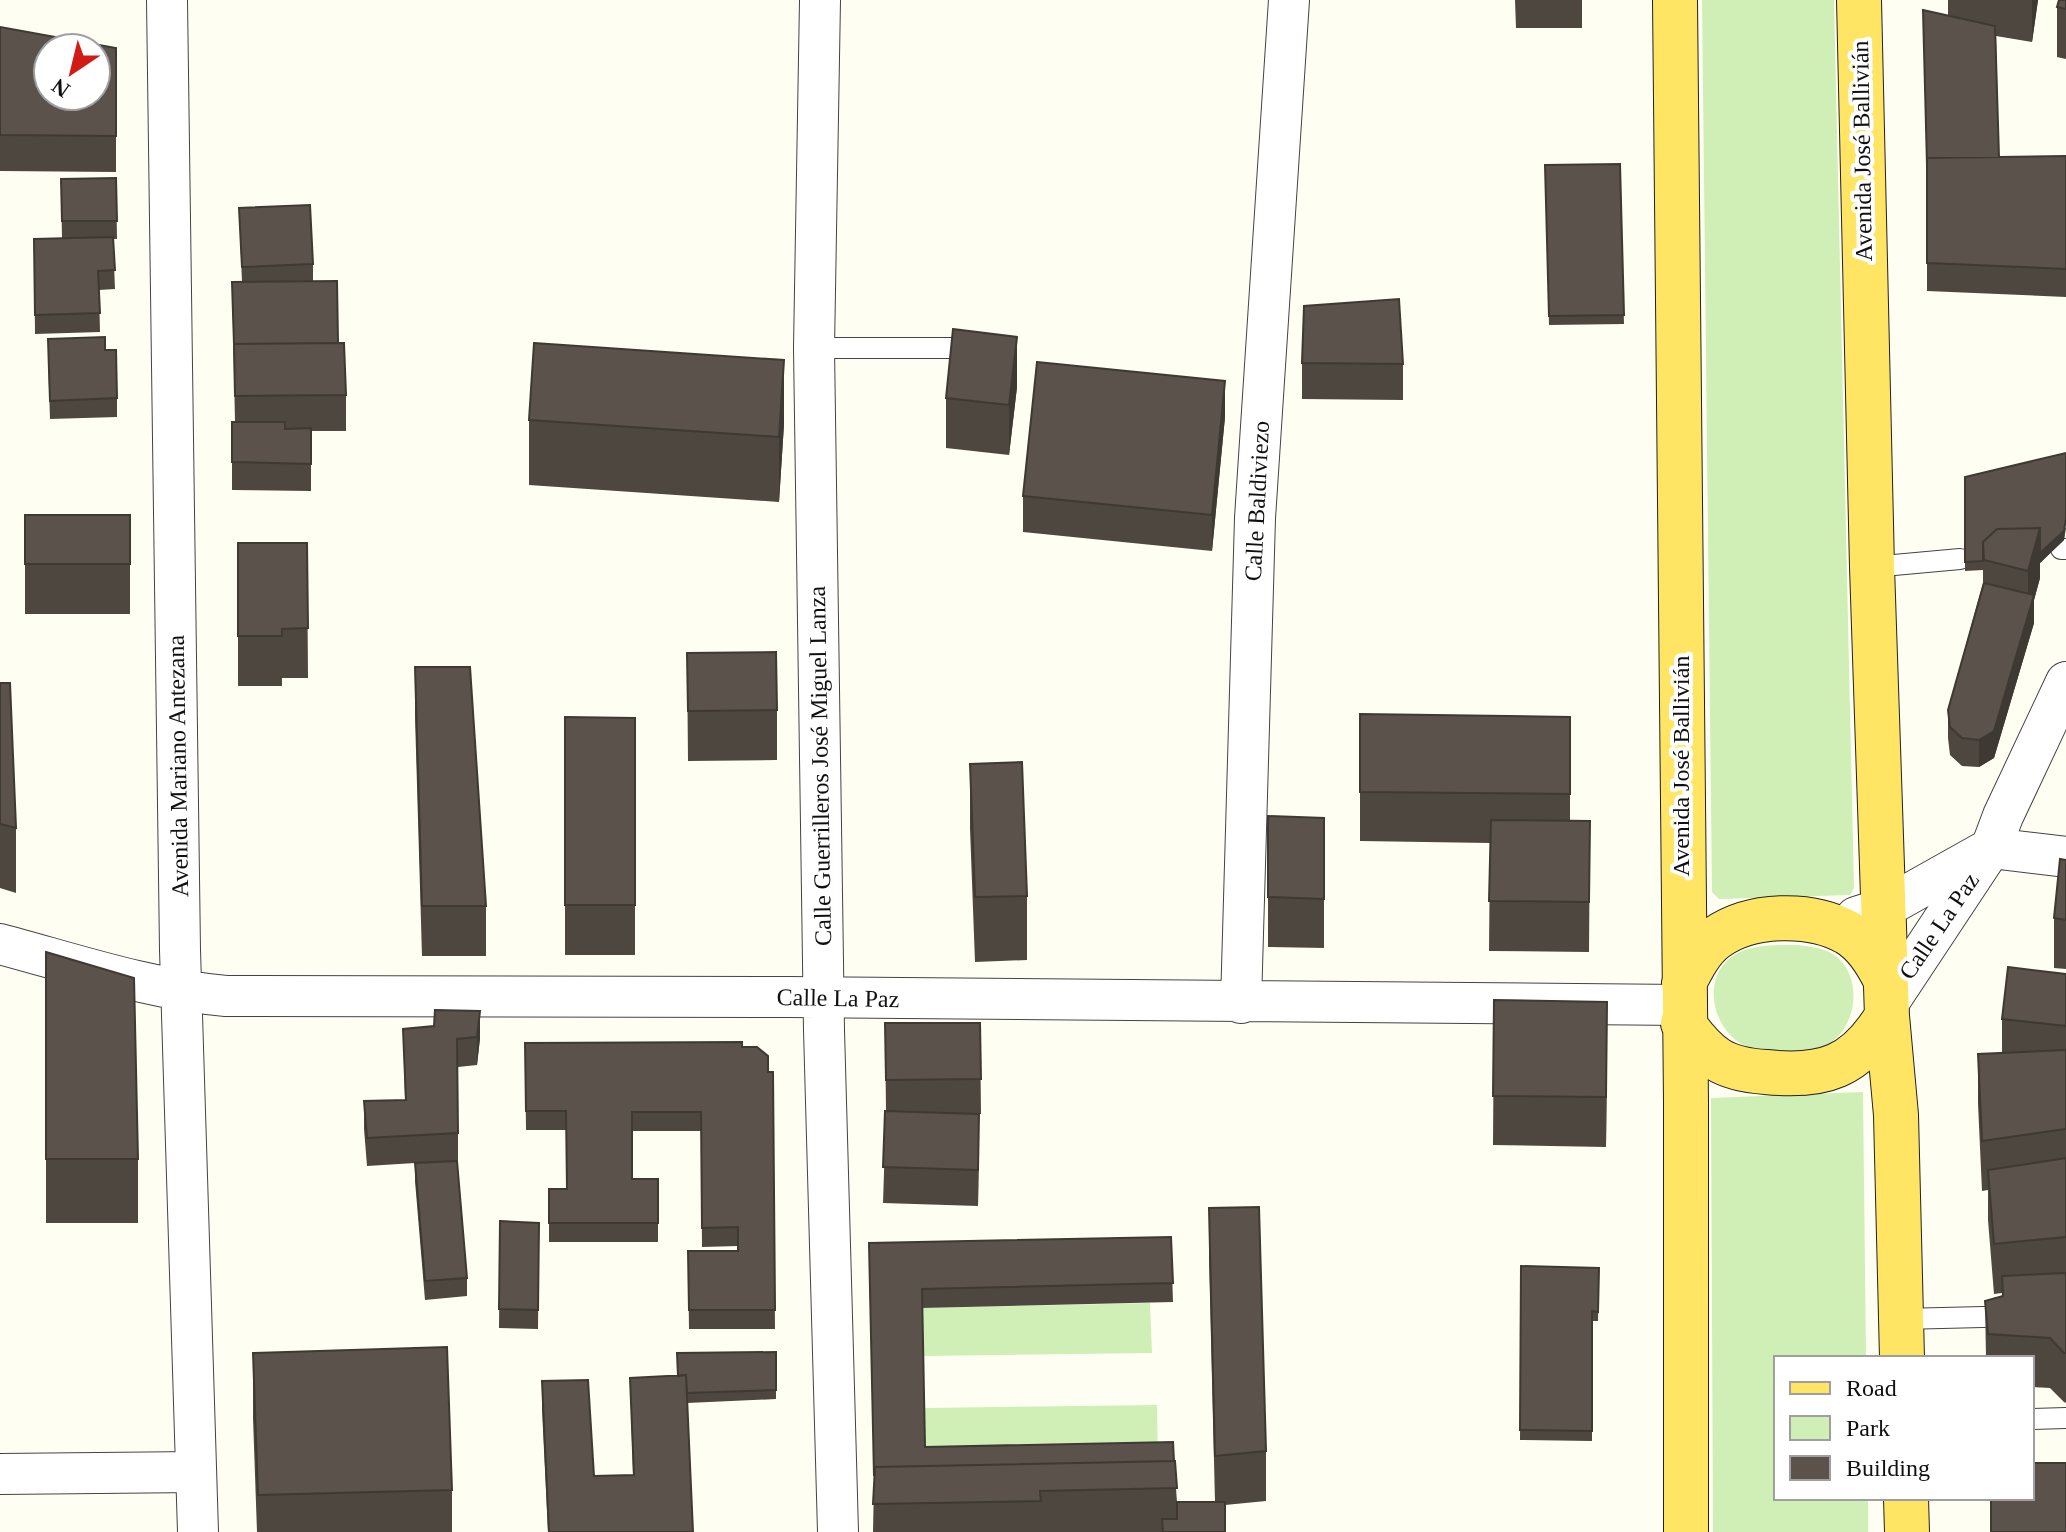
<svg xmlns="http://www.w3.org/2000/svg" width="2066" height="1532" font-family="'Times New Roman',serif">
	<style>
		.green { fill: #d0efb7 }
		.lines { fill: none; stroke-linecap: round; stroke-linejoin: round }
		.service-casing { stroke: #434343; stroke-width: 22 }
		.minor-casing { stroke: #434343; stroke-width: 42 }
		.primary-casing { stroke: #212121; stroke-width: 46 }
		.service { stroke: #fff; stroke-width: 20 }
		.minor { stroke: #fff; stroke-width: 40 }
		.primary { stroke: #ffe563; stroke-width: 44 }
		.wall { fill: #4d4740 }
		.shaded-wall { fill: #3f3934 }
		.building { fill: #5a524b; stroke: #3f3934; stroke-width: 2; fill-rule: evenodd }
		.labels { text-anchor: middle; stroke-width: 8; stroke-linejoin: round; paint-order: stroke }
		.street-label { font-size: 24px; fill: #101010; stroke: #fff }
	</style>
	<rect width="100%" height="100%" fill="#fffef3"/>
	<path class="green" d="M1702 0H1834L1854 888 1850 895 1719 899 1712 892Z
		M1798 945C1812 947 1827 948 1838 958 1862 979 1857 1026 1830 1043 1815 1053 1769 1054 1752 1049 1712 1036 1697 974 1738 953 1757 944 1778 945 1798 945Z
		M1863 1092 1866 1358H1776V1498H1868V1532H1713L1711 1098Z
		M1150 1303 1152 1353 923 1356 922 1308Z
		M1157 1405 1158 1461 925 1466 924 1408Z"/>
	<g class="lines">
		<g class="service-casing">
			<path id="service" d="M814 348H979
				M2061 549H2066
				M1872 567 1960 559
				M1901 1319 2066 1315
				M2032 1419 2066 1418"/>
		</g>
		<g class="minor-casing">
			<path id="minor" d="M167 0 180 950 198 1532
				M820 0 814 348 824 1030 838 1532
				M1856 917 1884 908 1991 848 2066 857
				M0 944C75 964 148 989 226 996L788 997 1683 1005
				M1241 1003 1255 518 1289 0
				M1887 1005 1991 848 2003 816 2066 682
				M0 1474 196 1472"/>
		</g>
		<g class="primary-casing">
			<path id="primary" d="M1675 0 1686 1102V1532
				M1859 0 1872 567 1887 1016 1896 1115 1902 1358
				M1684 983C1692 967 1701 949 1716 938 1751 913 1811 912 1848 933 1866 944 1877 962 1886 981
				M1683 1023C1693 1037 1703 1050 1717 1059 1731 1068 1750 1071 1766 1072 1824 1078 1856 1067 1887 1016
				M1906 1498 1907 1532"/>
		</g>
		<use href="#service" class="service"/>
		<use href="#minor" class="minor"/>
		<use href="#primary" class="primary"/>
	</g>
	<path class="wall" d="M1515 0H1582V28H1516Z
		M1948 0H2038L2032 42 1996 36 1999 157 2066 156V297L1927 291V181L1948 16Z
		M2066 0V59L2057 57V7Z
		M0 27 116 48V172L0 171Z
		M1620 164 1624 324 1549 325 1545 165Z
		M116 178 117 239H113L115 289 99 290 100 332 35 334 34 239H62L61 179Z
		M239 208 313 264V281L338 343 346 395V431H311V491L232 490V422H235L232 282H242Z
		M105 350 117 398V417L50 419 48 358Z
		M1302 363 1403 364V400L1302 399Z
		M1017 387 1009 455 946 448V398Z
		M1225 417 1212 551 1023 532V496Z
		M529 420 784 424 779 502 529 485Z
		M1965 477 2066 528 2064 540 2040 563V578L2034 600V623L1994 758 1979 767 1962 766 1950 755 1948 738V710L1983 583V570L1965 571Z
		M25 515H130V614H25Z
		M238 543H307L308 678H282V686H238Z
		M687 653 777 710V760L688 761Z
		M415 667 486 906V956H422L415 717Z
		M0 683 16 828V893L0 888Z
		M1360 714 1570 717V821H1590L1589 952 1489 951 1490 843 1360 841Z
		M565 717 635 718V955H565Z
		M970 764 1027 896V960L975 962 970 829Z
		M1268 816 1324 818V948L1268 947Z
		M2066 860V969L2054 968V918Z
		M46 952 138 1159V1223H46Z
		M2066 974V1403L2064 1402 2050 1388 2032 1387V1358H1986L1985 1301 2002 1296V1293L1994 1294 1988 1220V1190L1982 1191 1978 1104V1054L2002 1053V1019Z
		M1494 1000 1607 1051 1606 1147 1493 1145Z
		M435 1010 480 1038 477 1065 458 1067V1161L443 1162 467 1278V1296L425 1300 415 1181V1163L367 1166 364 1129V1101L405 1100 403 1029 434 1026Z
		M885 1023H980L981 1114H979L978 1206 883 1203 886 1111Z
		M525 1043 742 1047 768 1072H773L775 1329H689L688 1251H738V1246L702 1247 701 1131H632V1179H658V1242H549V1189H567L566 1130H526Z
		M1209 1208 1266 1451V1501L1225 1505V1532H873L874 1481 869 1262 1171 1237 1173 1302 922 1308 925 1447 1174 1461 1177 1502H1215L1209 1258Z
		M500 1221 539 1223 538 1329 499 1328Z
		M1521 1266 1599 1268 1598 1321H1592V1441L1520 1440Z
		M776 1352V1399L687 1403 693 1532H548L542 1409V1381L594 1476 633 1475 630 1378 677 1376Z
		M253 1353 452 1490V1532H257L253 1418Z"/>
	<path class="shaded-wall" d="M2032 0H2038L2032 42Z
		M1017 337V387L1009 455V405Z
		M784 360V424L779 502V437Z
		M1225 381V417L1212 551V515Z
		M2066 518 2064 540 2040 563V578L2034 600V623L1994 758 1979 767V740L2028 616V571L2040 528Z
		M1607 1002V1051L1606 1147V1097Z
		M480 1011V1038L477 1065V1037Z
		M979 1114V1150L978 1206V1170Z"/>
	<path class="building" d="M2059 0H2066V9L2057 7Z
		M1923 10 1995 26 1999 157 1927 158V165Z
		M0 27 116 48V136L0 135ZM48 48H96V96H48Z
		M2066 156V269L1927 263V158Z
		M1620 164 1624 315 1549 316 1545 165Z
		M116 178 117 221H62L61 179Z
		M310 205 313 264 242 267 239 208Z
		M113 237 115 270 98 271 100 313 35 315 34 239Z
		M337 281 338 343 234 344 232 282Z
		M1399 299 1403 364 1302 363 1304 306Z
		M953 329 1017 337 1009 405 946 398Z
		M105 337V350H116L117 398 50 401 48 339Z
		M344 343 346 395 235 396 234 344Z
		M534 343 784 360 779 437 529 420Z
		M1037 362 1225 381 1212 515 1023 496Z
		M232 422H285V429L311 428V464L232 462Z
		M2066 453V518L2064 531 2040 553V528L1997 529 1983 542V561L1965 562V477Z
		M25 515H130V564H25Z
		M2040 528 2028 571 1984 560 1983 542 1997 529Z
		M238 543H307L308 628 282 629V636H238Z
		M1984 583 2034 595 1994 731 1979 740 1962 738 1950 727 1948 710Z
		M776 652 777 710 688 711 687 653Z
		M415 667H470L486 906H422Z
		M0 683H10L16 828 0 824Z
		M1360 714 1570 717V794L1360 792Z
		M565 717 635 718V905H565Z
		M1022 762 1027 896 975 897 970 764Z
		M1268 816 1324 818V899L1268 897Z
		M1491 820 1590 821 1589 902 1489 901Z
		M2060 859 2066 860V920L2054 918Z
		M46 952 134 978 138 1159H46Z
		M2008 967 2066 974V1026L2002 1019Z
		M1494 1000 1607 1002 1606 1097 1493 1096Z
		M435 1010 480 1011 477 1037 457 1039 458 1133 367 1138 364 1101 406 1100 403 1029 434 1026Z
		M885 1023H980L981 1079 886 1080Z
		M742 1042V1047H757L768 1056V1072H773L775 1310H689L688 1251H738V1227L702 1228 701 1112H632V1179H658V1223H549V1189H567L566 1111H526L525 1043Z
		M2066 1050V1129L1982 1141 1978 1054Z
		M885 1111 979 1114 978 1170 883 1167Z
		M2066 1158V1237L1994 1244 1988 1170Z
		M457 1161 467 1278 425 1281 415 1163Z
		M1259 1207 1266 1451 1215 1456 1209 1208Z
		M500 1221 539 1223 538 1310 499 1309Z
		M1171 1237 1173 1283 922 1289 925 1447 1173 1442 1174 1461 875 1467 874 1476 869 1243Z
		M1521 1266 1599 1268 1598 1312 1592 1311V1431L1520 1430Z
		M2066 1273V1353H2064L2050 1338 1988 1334 1985 1301 2003 1296 2002 1276Z
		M447 1347 452 1490 258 1495 253 1353Z
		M776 1352V1390L687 1393 686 1375 678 1376 677 1353Z
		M686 1375 693 1532H549L542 1381 588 1380 594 1476 634 1475 630 1378Z
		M1175 1461 1177 1488 1040 1491 1041 1501 873 1504 875 1467Z
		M2032 1463H2066V1532H1991V1498H2032Z
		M1177 1502H1225V1532H1163L1162 1519H1177Z"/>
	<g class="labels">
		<g class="street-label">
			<text transform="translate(1862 151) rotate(-91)" y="8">Avenida José Ballivián</text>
			<text transform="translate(1257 501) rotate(-87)" y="8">Calle Baldiviezo</text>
			<text transform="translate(178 766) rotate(-91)" y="8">Avenida Mariano Antezana</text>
			<text transform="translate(820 766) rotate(-91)" y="8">Calle Guerrilleros José Miguel Lanza</text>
			<text transform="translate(1681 766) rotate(-90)" y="8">Avenida José Ballivián</text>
			<text transform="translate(1939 926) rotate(-56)" y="8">Calle La Paz</text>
			<text transform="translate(838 998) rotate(1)" y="8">Calle La Paz</text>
		</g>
	</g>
	<rect x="1774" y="1356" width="260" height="144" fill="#ffffff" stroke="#9f9f9f" stroke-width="2"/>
	<rect x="1790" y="1382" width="40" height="12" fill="#ffe563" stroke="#9f9f9f" stroke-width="2"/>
	<text x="1846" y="1396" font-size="24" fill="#101010">Road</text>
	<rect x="1790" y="1416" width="40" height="24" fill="#d0efb7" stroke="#9f9f9f" stroke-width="2"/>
	<text x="1846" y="1436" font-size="24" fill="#101010">Park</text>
	<rect x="1790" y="1456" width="40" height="24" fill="#5a524b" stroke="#9f9f9f" stroke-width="2"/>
	<text x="1846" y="1476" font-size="24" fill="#101010">Building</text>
	<g transform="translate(72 72) rotate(215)"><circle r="38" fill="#ffffff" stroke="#9f9f9f" stroke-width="2"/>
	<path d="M0-6L14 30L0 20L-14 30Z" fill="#d11c16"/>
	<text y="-12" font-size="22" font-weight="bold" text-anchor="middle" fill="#101010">N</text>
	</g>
</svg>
